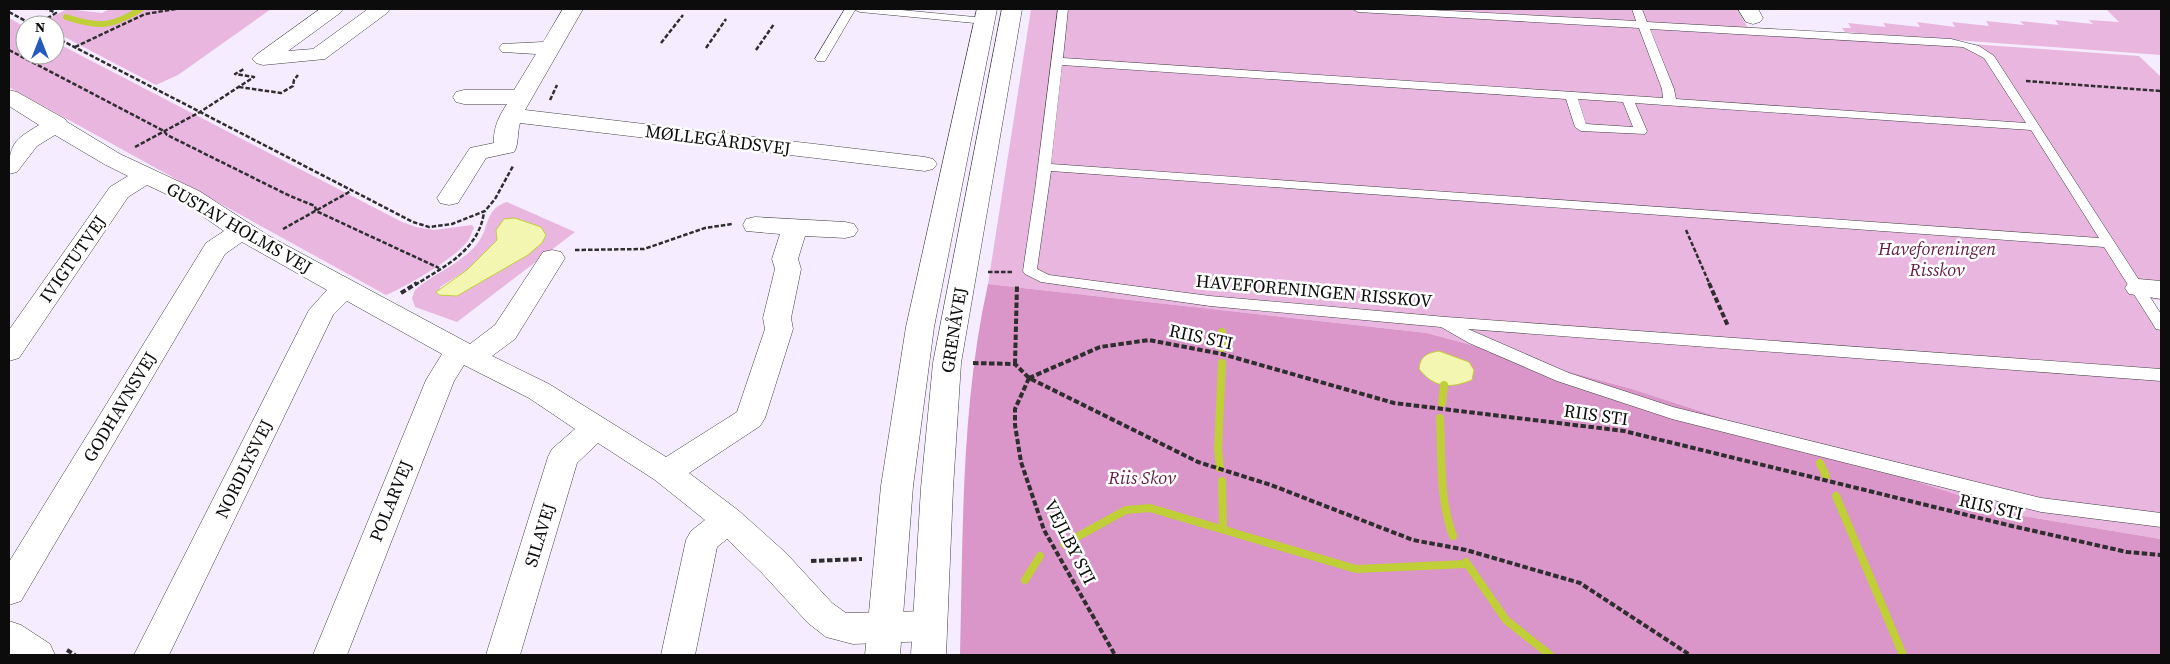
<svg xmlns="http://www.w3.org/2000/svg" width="2170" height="664" font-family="'Source Serif 4',serif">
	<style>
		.green { fill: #e9b6e0; fill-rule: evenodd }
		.forest { fill: #da95c9 }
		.water { fill: #f2f6b1; stroke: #c0ce37 }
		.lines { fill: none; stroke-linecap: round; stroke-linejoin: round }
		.stream-far1 { stroke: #c0ce37; stroke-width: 6 }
		.stream { stroke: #c0ce37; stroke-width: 8 }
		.service-casing { stroke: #3f3f3f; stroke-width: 1 }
		.minor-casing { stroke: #3f3f3f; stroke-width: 1 }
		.tertiary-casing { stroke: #3f3f3f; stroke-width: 1 }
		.path-far1 { stroke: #2e2e2e; stroke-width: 2.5; stroke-dasharray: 4.5 2; stroke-linecap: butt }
		.path { stroke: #2e2e2e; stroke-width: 4; stroke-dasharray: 5.5 2.5; stroke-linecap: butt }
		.service { fill: #fff; fill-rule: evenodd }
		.minor { fill: #fff; fill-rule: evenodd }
		.tertiary { fill: #fff; fill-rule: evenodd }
		.labels { text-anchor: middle; stroke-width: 5; stroke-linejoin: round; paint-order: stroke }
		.street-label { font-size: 18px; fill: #0c0c0c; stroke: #fff }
		.park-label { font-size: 18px; font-style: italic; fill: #641d41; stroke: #fff }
	</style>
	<rect width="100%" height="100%" fill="#f5ecff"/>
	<path class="green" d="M67 9 102 13 110 9H271L178 75 156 85 55 32V25L39 24Z
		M1031 9H1737L1748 28 2139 56 2161 77V300L2152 299 2161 314V539L2023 516 1632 389 1427 333 988 284Z
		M2106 9H2161V55L1845 32 1842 28H1851L1848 23 1886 27 1883 23 1920 27 1917 22 1955 27 1952 22 1989 26 1986 21 2024 25 2020 21 2059 25 2055 20 2093 24 2089 20 2119 22Z
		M9 18 25 27V55H55V42L402 222 416 227 434 230 472 225 474 228C472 231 471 236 469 239 459 256 406 287 386 295L9 87Z
		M507 202 575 232 457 322 415 307 412 298 415 290C434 273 461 264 477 244 490 228 484 209 507 202ZM497 240 457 296 439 295 440 287 467 270Z"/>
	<path class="forest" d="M988 284 1427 333 1632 389 2023 516 2161 539V655H960C963 532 961 405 988 284Z"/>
	<path class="water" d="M515 218 541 227 546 235 542 243 528 255 457 296 439 295 436 292 467 270 497 240 496 230 504 219Z
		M1439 351 1469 362 1474 370 1472 380C1450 389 1434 388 1419 369 1420 356 1427 353 1439 351Z"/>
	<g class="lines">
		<path class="stream-far1" d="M66 17C99 28 111 27 141 9"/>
		<path class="stream" d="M1222 332V348
			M1442 403 1444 385
			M1440 418C1442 457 1439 499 1453 536
			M1820 463 1826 476
			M1220 468 1218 449 1222 363
			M1222 481 1223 529
			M1836 496 1903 655
			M1064 544 1126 510 1150 508 1356 569 1467 564
			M1466 562 1506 620 1550 655
			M1025 580 1040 556"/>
		<g class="service-casing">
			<path id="service" d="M845 9H891L985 18 991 21 985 24 860 12 855 10 825 61H817L815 59Z
				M1058 9H1068L1063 58 1663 98 1662 89 1639 28 1358 12 1353 9H1412L1636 21 1632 9H1642L1647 22 1951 39 1979 46 1994 56 2161 314V330L2156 329 2104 247 1051 171 1037 269 1049 275 1210 296 1446 317 2161 369V381L1468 329 1569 373 1673 407 2041 498 2161 513V527L2041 512 1672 419 1557 381 1469 343 1441 327 1210 306 1041 282 1025 274 1023 271 1035 190ZM1650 29 1963 47 1984 58 2026 123 1676 99 1674 89ZM1062 65 1566 99 1575 127 1581 131 1645 134 1647 131 1635 103 2031 130 2099 238 1051 164ZM1578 99 1623 102 1633 127 1586 124Z"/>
		</g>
		<g class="minor-casing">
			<path id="minor" d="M320 9H343L340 13 288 51 313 49 368 9H390L387 13 325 59 263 65 256 63 252 59 256 55Z
				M563 9H583L525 110 925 157 933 159 937 164 933 169 925 171 520 123C517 132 519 145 514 152L486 158 458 203 449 205 440 203 437 198 470 148 494 143C493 128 499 116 507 104H464L456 102 453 97 456 92 464 90H514L536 54 502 52 499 48 502 44 543 42Z
				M1738 9H1758L1763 18 1760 22 1753 24 1746 22Z
				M9 90 17 92 65 119 67 122 120 154 199 191 269 236 470 344 495 325 543 252 552 250 561 252 565 258 515 339 492 356 549 384 666 457 737 412 765 329 763 318 775 269 772 259 780 234 746 231 743 225 746 219 755 217 845 222 854 224 858 230 854 236 845 238 805 236 798 259 801 269 791 318 793 329 765 418 760 426 689 473 739 511 786 553 832 603 846 613 930 611 942 615 947 626 942 637 930 641 853 644 826 637 808 623 762 573 727 539 717 547 695 655H661L686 540 691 531 705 520 655 480 598 443 577 463 520 655H486L548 457 552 449 575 429 529 398 464 365 454 381 347 655H313L426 380 442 354 347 301 333 315 169 655H134L309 310 327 290 242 242 225 254 21 601 9 605V562L206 243 224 231 181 201 147 185 128 197 19 358 9 361V330L110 187 128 176 104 164 55 135 37 146 17 172 9 174C9 144 14 140 39 125L9 106Z
				M2138 279 2161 281V299L2129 294 2125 288 2129 282Z"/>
		</g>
		<g class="tertiary-casing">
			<path id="tertiary" d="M977 9H997L934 327 913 486 900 655H865L881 486 906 327Z
				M1002 9H1022L961 363 953 488 946 655H911L921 488 933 363Z
				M9 621 21 625 50 644 55 655H9Z"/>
		</g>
		<path class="path-far1" d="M9 12 33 25
			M36 25 56 13 47 9
			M55 37 413 222 429 227 452 224 485 211 495 199 513 166
			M661 43 683 15
			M75 47 145 14 176 9
			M706 48 726 19
			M9 50 164 131 167 135 290 196 315 206 316 211 439 268
			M756 50 774 24
			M2026 81 2161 91
			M239 87 281 93 293 86 294 80 298 75
			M550 100 557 85
			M135 147 200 112 254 77 235 74 244 69
			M283 229 351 191
			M1686 230 1710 285
			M575 250 644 249 705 228 732 224
			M988 272H1012
			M415 285C445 266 479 250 484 212"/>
		<path class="path" d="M1709 283 1728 326
			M401 293 417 283
			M973 363 1015 364 1029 378 1198 462 1271 485 1413 540 1466 550 1580 583 1690 655
			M1015 364 1017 285
			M1029 378 1100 347 1149 340 1222 354 1394 403 1624 431 2012 526 2127 552 2161 555
			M1029 378 1015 409V425L1021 462 1044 530 1115 655
			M811 561 862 559
			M67 650 75 655"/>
		<use href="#service" class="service"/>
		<use href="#minor" class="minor"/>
		<use href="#tertiary" class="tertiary"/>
	</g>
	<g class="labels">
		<g class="street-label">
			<text transform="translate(718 140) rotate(7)" y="6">MØLLEGÅRDSVEJ</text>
			<text transform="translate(239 228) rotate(30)" y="6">GUSTAV HOLMS VEJ</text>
			<text transform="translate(73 259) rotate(-55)" y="6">IVIGTUTVEJ</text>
			<text transform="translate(1314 291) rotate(5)" y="6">HAVEFORENINGEN RISSKOV</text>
			<text transform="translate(954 330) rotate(-81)" y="6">GRENÅVEJ</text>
			<text transform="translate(1201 337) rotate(12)" y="6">RIIS STI</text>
			<text transform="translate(120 407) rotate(-59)" y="6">GODHAVNSVEJ</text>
			<text transform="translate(1596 415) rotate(8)" y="6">RIIS STI</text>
			<text transform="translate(244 469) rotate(-64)" y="6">NORDLYSVEJ</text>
			<text transform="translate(391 501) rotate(-68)" y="6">POLARVEJ</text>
			<text transform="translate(1991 507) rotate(13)" y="6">RIIS STI</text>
			<text transform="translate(540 535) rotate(-73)" y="6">SILAVEJ</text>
			<text transform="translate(1070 542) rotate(63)" y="6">VEJLBY STI</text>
		</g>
		<g class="park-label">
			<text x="1937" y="255">Haveforeningen<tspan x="1937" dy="21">Risskov</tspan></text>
			<text x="1142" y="484">Riis Skov</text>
		</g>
	</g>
	<rect width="2170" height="664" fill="none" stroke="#0c0c0c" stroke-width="20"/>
	<g transform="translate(40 40)"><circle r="24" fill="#ffffff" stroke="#9e9e9e"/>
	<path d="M0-4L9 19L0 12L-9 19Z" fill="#245abd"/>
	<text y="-8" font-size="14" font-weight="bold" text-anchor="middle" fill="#0c0c0c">N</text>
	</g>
</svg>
